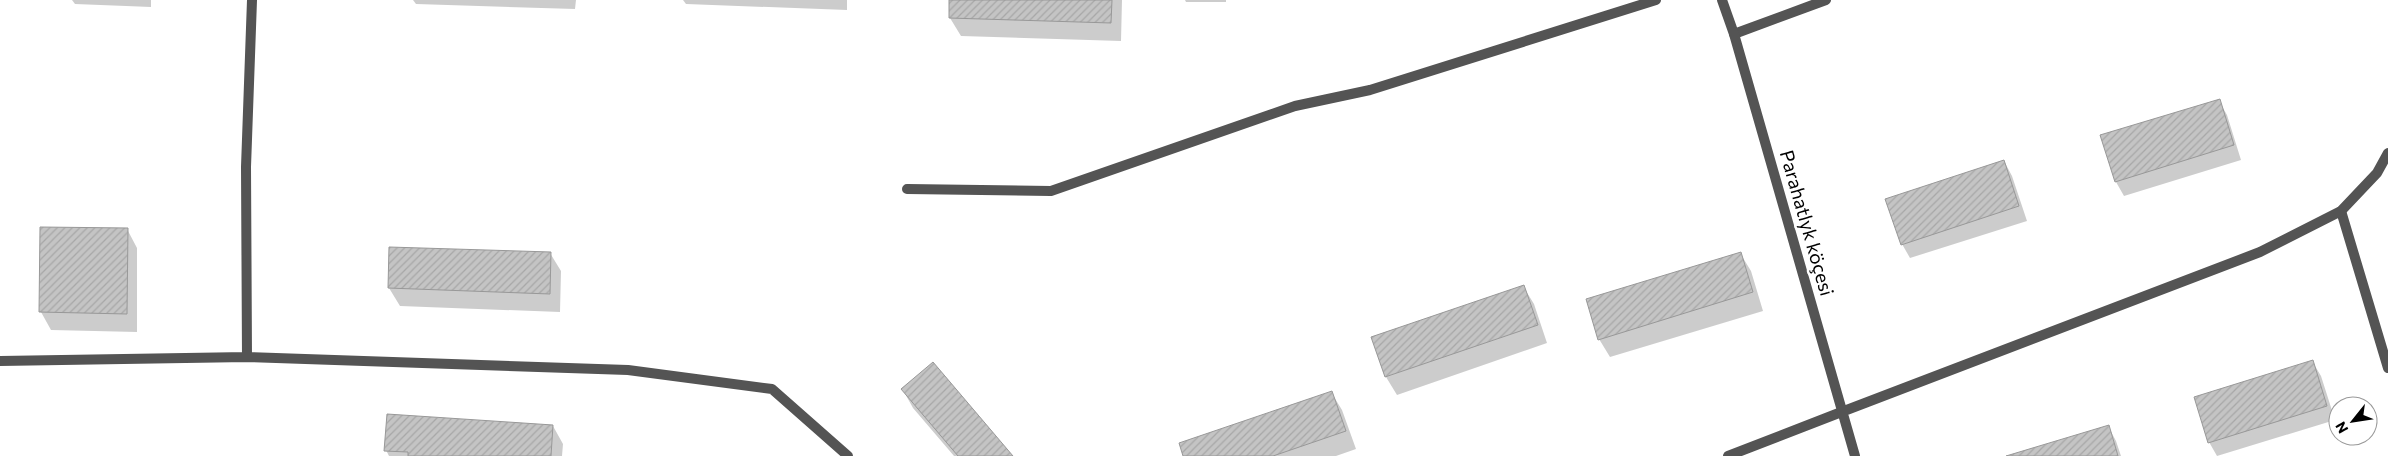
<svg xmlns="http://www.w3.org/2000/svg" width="2388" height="456" font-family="Commissioner,sans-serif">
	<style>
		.shadow { fill: #0003 }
		.building { fill: url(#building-hatch); stroke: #989898 }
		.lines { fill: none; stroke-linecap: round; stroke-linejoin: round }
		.service { stroke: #545454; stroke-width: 10 }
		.minor { stroke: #545454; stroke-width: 10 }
		.labels { text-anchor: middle; stroke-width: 5; stroke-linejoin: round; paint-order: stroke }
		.street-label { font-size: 19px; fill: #000; stroke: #fff }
	</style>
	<defs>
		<pattern id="building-hatch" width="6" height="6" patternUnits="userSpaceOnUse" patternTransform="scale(1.25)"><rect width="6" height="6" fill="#c4c4c4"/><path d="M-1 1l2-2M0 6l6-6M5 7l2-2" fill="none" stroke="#a7a7a7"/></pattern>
	</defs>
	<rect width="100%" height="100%" fill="#fff"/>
	<path class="shadow" d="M72 0H151V7L75 4Z
		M413 0H576L575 9 416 4Z
		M683 0H847V10L686 4Z
		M951 0H1122L1121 41 961 36 950 18Z
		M1185 0H1226V2H1186Z
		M2219 101 2227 115 2241 160 2124 196 2116 182Z
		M2004 161 2012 176 2027 221 1910 258 1902 244Z
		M127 229 137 248V332L51 330 41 312Z
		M390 248 550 253 561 271 560 312 400 306 389 288Z
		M1740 253 1751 271 1763 311 1610 357 1599 339Z
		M1523 286 1534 304 1547 343 1397 395 1386 377 1372 338Z
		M2312 361 2321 376 2335 420 2217 456 2209 442Z
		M903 390 1012 456H954L913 408Z
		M1331 392 1342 410 1356 449 1336 456H1185Z
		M553 426 563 444 562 456H389L386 450Z
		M2108 426 2116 441 2121 456H2011Z"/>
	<path class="building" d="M949 0H1112L1111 23 949 18Z
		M2220 99 2234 145 2115 182 2100 135Z
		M2004 160 2019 206 1901 245 1885 199Z
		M40 227 128 228 127 314 39 312Z
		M389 247 551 252 550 294 388 288Z
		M1741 252 1753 292 1598 340 1586 299Z
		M1524 285 1538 325 1385 377 1371 337Z
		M2313 360 2327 406 2208 443 2194 397Z
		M933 362 1013 456H958L901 389Z
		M1332 391 1346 431 1273 456H1183L1179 443Z
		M387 414 553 425 551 456H408V452L384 451Z
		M2109 425 2118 456H2006Z"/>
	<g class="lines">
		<path class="service" d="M1734 34 1826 0
			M907 189 1051 191 1295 106 1370 90 1656 0
			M2341 211 2388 368
			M1728 456 1844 411"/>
		<path class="minor" d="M1722 0 1734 34 1855 456
			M247 357 246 167 252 0
			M0 361 247 357 628 370 772 389 848 456
			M1844 411 2260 252 2341 211 2377 173 2388 153"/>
	</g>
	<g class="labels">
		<g class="street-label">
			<text transform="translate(1807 223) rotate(74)" y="7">Parahatlyk köçesi</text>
		</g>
	</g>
	<g transform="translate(2353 421) rotate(240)"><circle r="24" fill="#ffffff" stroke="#999999"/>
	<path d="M0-4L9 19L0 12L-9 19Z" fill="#000000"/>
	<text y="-8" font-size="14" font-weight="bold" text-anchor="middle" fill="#000000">N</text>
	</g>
</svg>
